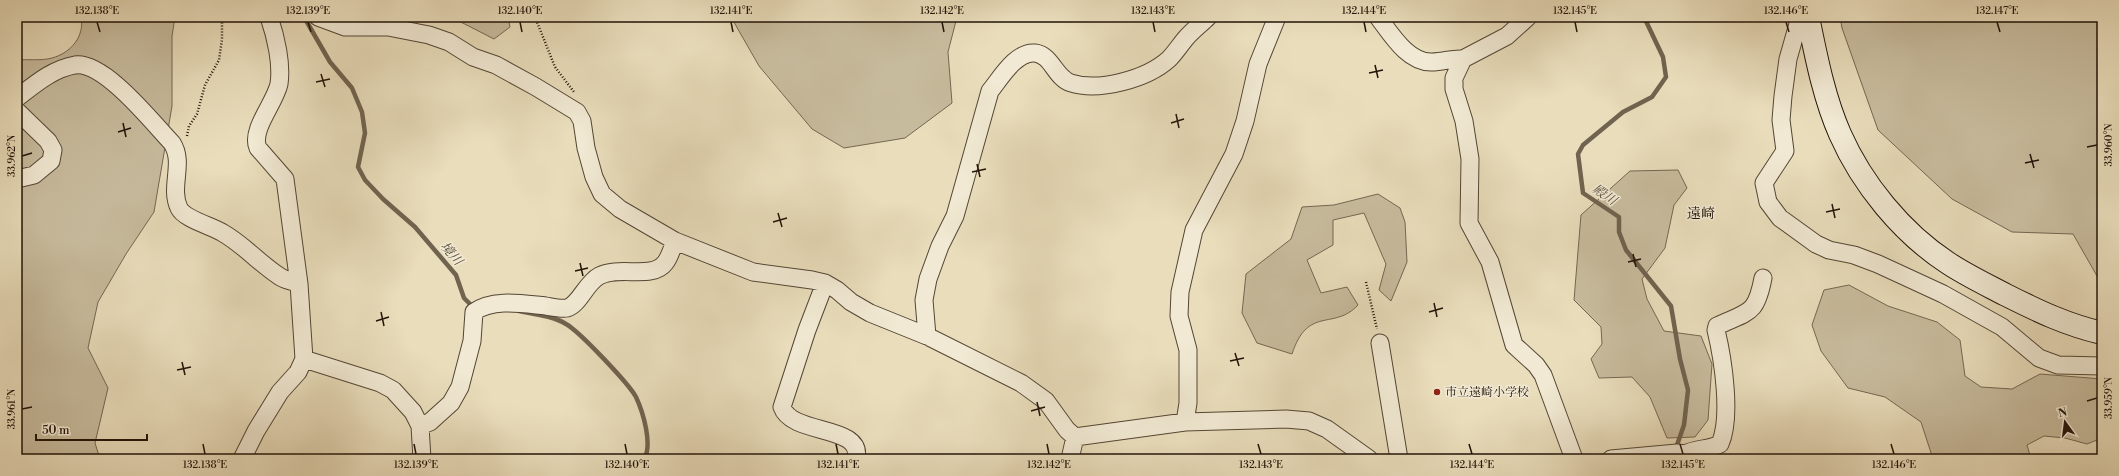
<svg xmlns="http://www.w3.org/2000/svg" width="2119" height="476" font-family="'Libre Bodoni','Noto Serif JP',serif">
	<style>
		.green { fill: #c7bb9d; stroke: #746752 }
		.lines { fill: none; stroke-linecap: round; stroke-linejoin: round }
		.stream { stroke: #70634f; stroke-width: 4.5 }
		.street-casing { stroke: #534635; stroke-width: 19 }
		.secondary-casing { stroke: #211308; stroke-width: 24 }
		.path { stroke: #211308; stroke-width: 2.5; stroke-dasharray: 1 2; stroke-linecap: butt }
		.street { stroke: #f1e9d3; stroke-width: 17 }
		.secondary { stroke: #f1e9d3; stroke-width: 22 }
		.ticks { fill: none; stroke: #211308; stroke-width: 1.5 }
		.poi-dot { fill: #8f2418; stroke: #f1e9d3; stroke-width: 1.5 }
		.labels { text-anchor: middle; stroke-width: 3; stroke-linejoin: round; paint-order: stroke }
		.poi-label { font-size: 12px; fill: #211308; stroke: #f1e9d3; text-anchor: start }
		.water-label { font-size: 13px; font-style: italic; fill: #5c4f3d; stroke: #f1e9d3 }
		.quarter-label { font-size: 14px; fill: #211308; stroke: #f1e9d3 }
		.neatline { fill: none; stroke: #211308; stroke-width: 1.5 }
		.ticks-label { font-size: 10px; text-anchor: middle; fill: #211308 }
	</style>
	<rect width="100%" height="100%" fill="#e9ddbb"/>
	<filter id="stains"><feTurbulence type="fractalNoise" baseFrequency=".005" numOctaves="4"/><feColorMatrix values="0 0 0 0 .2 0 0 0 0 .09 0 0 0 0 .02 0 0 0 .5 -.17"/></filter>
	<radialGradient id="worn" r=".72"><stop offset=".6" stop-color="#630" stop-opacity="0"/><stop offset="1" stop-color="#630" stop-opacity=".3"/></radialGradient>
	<path class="green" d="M81 17H175L172 36V106L154 212 126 254 98 302 88 348 108 388 95 443 100 459H19L17 449V60C28 59 41 61 52 58 71 53 85 36 81 17Z
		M451 17H508L510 27 494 39Z
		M731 17H957L948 52 952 103 905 138 844 148 812 129 759 66Z
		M1840 17H2102V280L2097 276 2073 234 2012 232 1952 199 1878 130 1842 28Z
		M1678 170 1687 188 1674 205 1665 248 1642 279 1647 299 1664 331 1701 336 1712 364 1708 420 1695 437 1667 438 1650 397 1632 377 1599 378 1591 359 1602 344 1601 327 1574 300 1581 215 1630 171Z
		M1378 194 1400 208 1405 222 1407 262 1391 301 1379 290 1386 264 1364 213 1333 220V245L1307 260 1321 293 1347 287 1358 305C1334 331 1308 305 1292 354L1257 343 1242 313 1246 274 1291 239 1302 207 1334 205Z
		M1849 285 1888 306 1937 322 1960 340 1965 376 1981 387 2012 389 2040 374 2102 379V438L2087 444 2065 438 2044 436 2027 445 2031 459H1933L1921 422 1885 397 1848 388 1821 351 1812 325 1824 290Z"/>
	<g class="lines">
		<path class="stream" d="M304 17 330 62 352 88 362 112 365 133 358 167 365 180 383 199 415 227 456 275 464 298 474 308
			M1644 17 1663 57 1666 77 1652 97 1623 112 1583 145 1578 154 1583 193 1619 217V232L1626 250 1671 306 1680 359 1688 390 1684 425 1677 445 1679 450
			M519 311C534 314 553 316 566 324 580 332 629 384 636 397 643 412 653 445 644 459"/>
		<g class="street-casing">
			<path id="street" d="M318 17 345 27H388L429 35 449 42 473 57 496 65 536 87 577 112 582 121 586 148 594 177 602 194 620 209 675 241 753 272 812 280 825 283 837 290 851 302 870 313 927 336 1021 383 1046 401 1067 430 1075 437 1185 422 1286 419 1309 421 1327 429 1369 459
				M1378 17C1391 34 1408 63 1432 62 1443 62 1452 58 1463 59
				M1528 17 1507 36 1463 59 1454 78V89L1464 121 1470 159 1469 223 1490 262 1514 345 1536 365 1543 375 1574 459
				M1797 17 1798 24 1788 59 1783 96 1781 120 1785 151 1764 183 1768 202 1780 218 1816 244 1829 250 1854 255 1878 264 1943 294 2002 327 2039 358 2058 365 2102 366
				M17 98C34 85 52 69 75 65 104 61 152 122 172 143 185 163 169 187 179 208 184 219 212 226 223 233 244 245 259 263 279 276 284 280 292 281 299 284
				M17 111 48 141 53 150 51 161 34 175 17 179
				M825 283 807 330 782 407C792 436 864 424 856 459
				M927 336 924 300 928 279 940 246 955 216 990 91C1000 79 1016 51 1035 53 1052 55 1055 78 1071 83 1099 92 1147 79 1169 59 1175 53 1180 45 1186 38 1193 30 1201 24 1208 17
				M1380 343 1399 459
				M304 359 380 383 393 390 413 412 420 426 422 459
				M1185 422 1188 403V350L1179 316 1180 292 1194 230 1234 154 1245 121 1258 64 1277 17
				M420 426 430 422 451 403 460 387 472 341 474 312C493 298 524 304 546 306 552 307 561 309 567 308 579 305 586 283 599 276 620 265 652 280 665 263 670 257 672 248 675 241
				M1685 454C1696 448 1709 450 1720 444 1732 417 1723 359 1716 330L1717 326C1749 311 1756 315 1763 278
				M242 459 256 431 280 392 298 372 304 359 299 284 285 179 258 148C250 130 275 103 279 84 282 64 276 37 269 17
				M1070 459 1075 437
				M1611 459 1677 453 1685 454 1691 459"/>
		</g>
		<g class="secondary-casing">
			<path id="secondary" d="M1808 17C1816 56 1824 98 1840 134 1862 184 1902 233 1948 263 1966 275 1987 285 2006 295 2038 311 2067 325 2102 333"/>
		</g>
		<path class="path" d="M535 17 555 67 574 92
			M187 136 189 126 197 114 205 85 219 60 222 39V17
			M1366 282 1377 329"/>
		<use href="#street" class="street"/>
		<use href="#secondary" class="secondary"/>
	</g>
	<path class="ticks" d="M97 22 100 32M308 22 311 32M520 22 522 32M731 22 733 32M942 22 944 32M1153 22 1155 32M1364 22 1366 32M1575 22 1577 32M1786 22 1789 32M1997 22 2000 32M1375 65 1378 78M1369 73 1383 70M321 74 325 87M316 82 330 79M1176 114 1179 128M123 123 126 137M1171 123 1184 119M118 132 131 128M2087 147 2097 145M2030 154 2034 168M22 156 32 153M2025 163 2039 160M977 164 980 177M972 172 986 169M1832 204 1835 218M1826 212 1840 209M778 213 782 227M773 222 787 218M1633 254 1636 267M1628 262 1641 259M580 263 583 276M575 271 588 268M1434 303 1437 317M381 312 384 326M1429 312 1443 308M376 321 389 317M1235 353 1239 366M1230 361 1244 358M182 362 185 375M177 370 191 367M2087 401 2097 398M1037 402 1040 416M22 409 32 407M1031 411 1045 407M203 444 205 454M414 444 416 454M625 444 627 454M836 444 838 454M1047 444 1049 454M1258 444 1261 454M1469 444 1472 454M1680 444 1683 454M1891 444 1894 454"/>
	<circle class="poi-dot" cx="1437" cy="392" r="4"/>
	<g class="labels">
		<g class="poi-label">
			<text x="1445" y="396">市立遠崎小学校</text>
		</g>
		<g class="water-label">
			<text transform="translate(1605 194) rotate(35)" y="5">殿川</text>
			<text transform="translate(452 253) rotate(49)" y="5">境川</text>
		</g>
		<g class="quarter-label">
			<text x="1701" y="218">遠崎</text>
		</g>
	</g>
	<rect width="2119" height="476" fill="none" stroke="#e9ddbb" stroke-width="44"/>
	<g transform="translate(2065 422) rotate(346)" stroke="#f1e9d3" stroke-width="3" paint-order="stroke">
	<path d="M0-3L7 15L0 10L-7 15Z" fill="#211308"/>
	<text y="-6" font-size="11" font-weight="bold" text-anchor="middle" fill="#211308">N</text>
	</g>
	<path d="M36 434v6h111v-6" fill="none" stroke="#211308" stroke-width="2"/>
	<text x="42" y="434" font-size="12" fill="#211308" stroke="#f1e9d3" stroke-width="3" paint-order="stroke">50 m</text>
	<rect x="22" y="22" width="2075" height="432" class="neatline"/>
	<g class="ticks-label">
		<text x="97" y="14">132.138°E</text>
		<text x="308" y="14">132.139°E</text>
		<text x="520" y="14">132.140°E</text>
		<text x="731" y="14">132.141°E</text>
		<text x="942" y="14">132.142°E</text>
		<text x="1153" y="14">132.143°E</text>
		<text x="1364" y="14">132.144°E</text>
		<text x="1575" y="14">132.145°E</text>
		<text x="1786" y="14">132.146°E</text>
		<text x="1997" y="14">132.147°E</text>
		<text transform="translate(2108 145) rotate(-90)" y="4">33.960°N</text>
		<text transform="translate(11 156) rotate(-90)" y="4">33.962°N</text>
		<text transform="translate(2108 398) rotate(-90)" y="4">33.959°N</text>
		<text transform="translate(11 409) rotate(-90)" y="4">33.961°N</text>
		<text x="205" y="468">132.138°E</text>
		<text x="416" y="468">132.139°E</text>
		<text x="627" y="468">132.140°E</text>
		<text x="838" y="468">132.141°E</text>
		<text x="1049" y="468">132.142°E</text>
		<text x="1261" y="468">132.143°E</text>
		<text x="1472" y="468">132.144°E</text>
		<text x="1683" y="468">132.145°E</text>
		<text x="1894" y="468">132.146°E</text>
	</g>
	<rect width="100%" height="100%" filter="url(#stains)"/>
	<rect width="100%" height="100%" fill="url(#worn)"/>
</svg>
